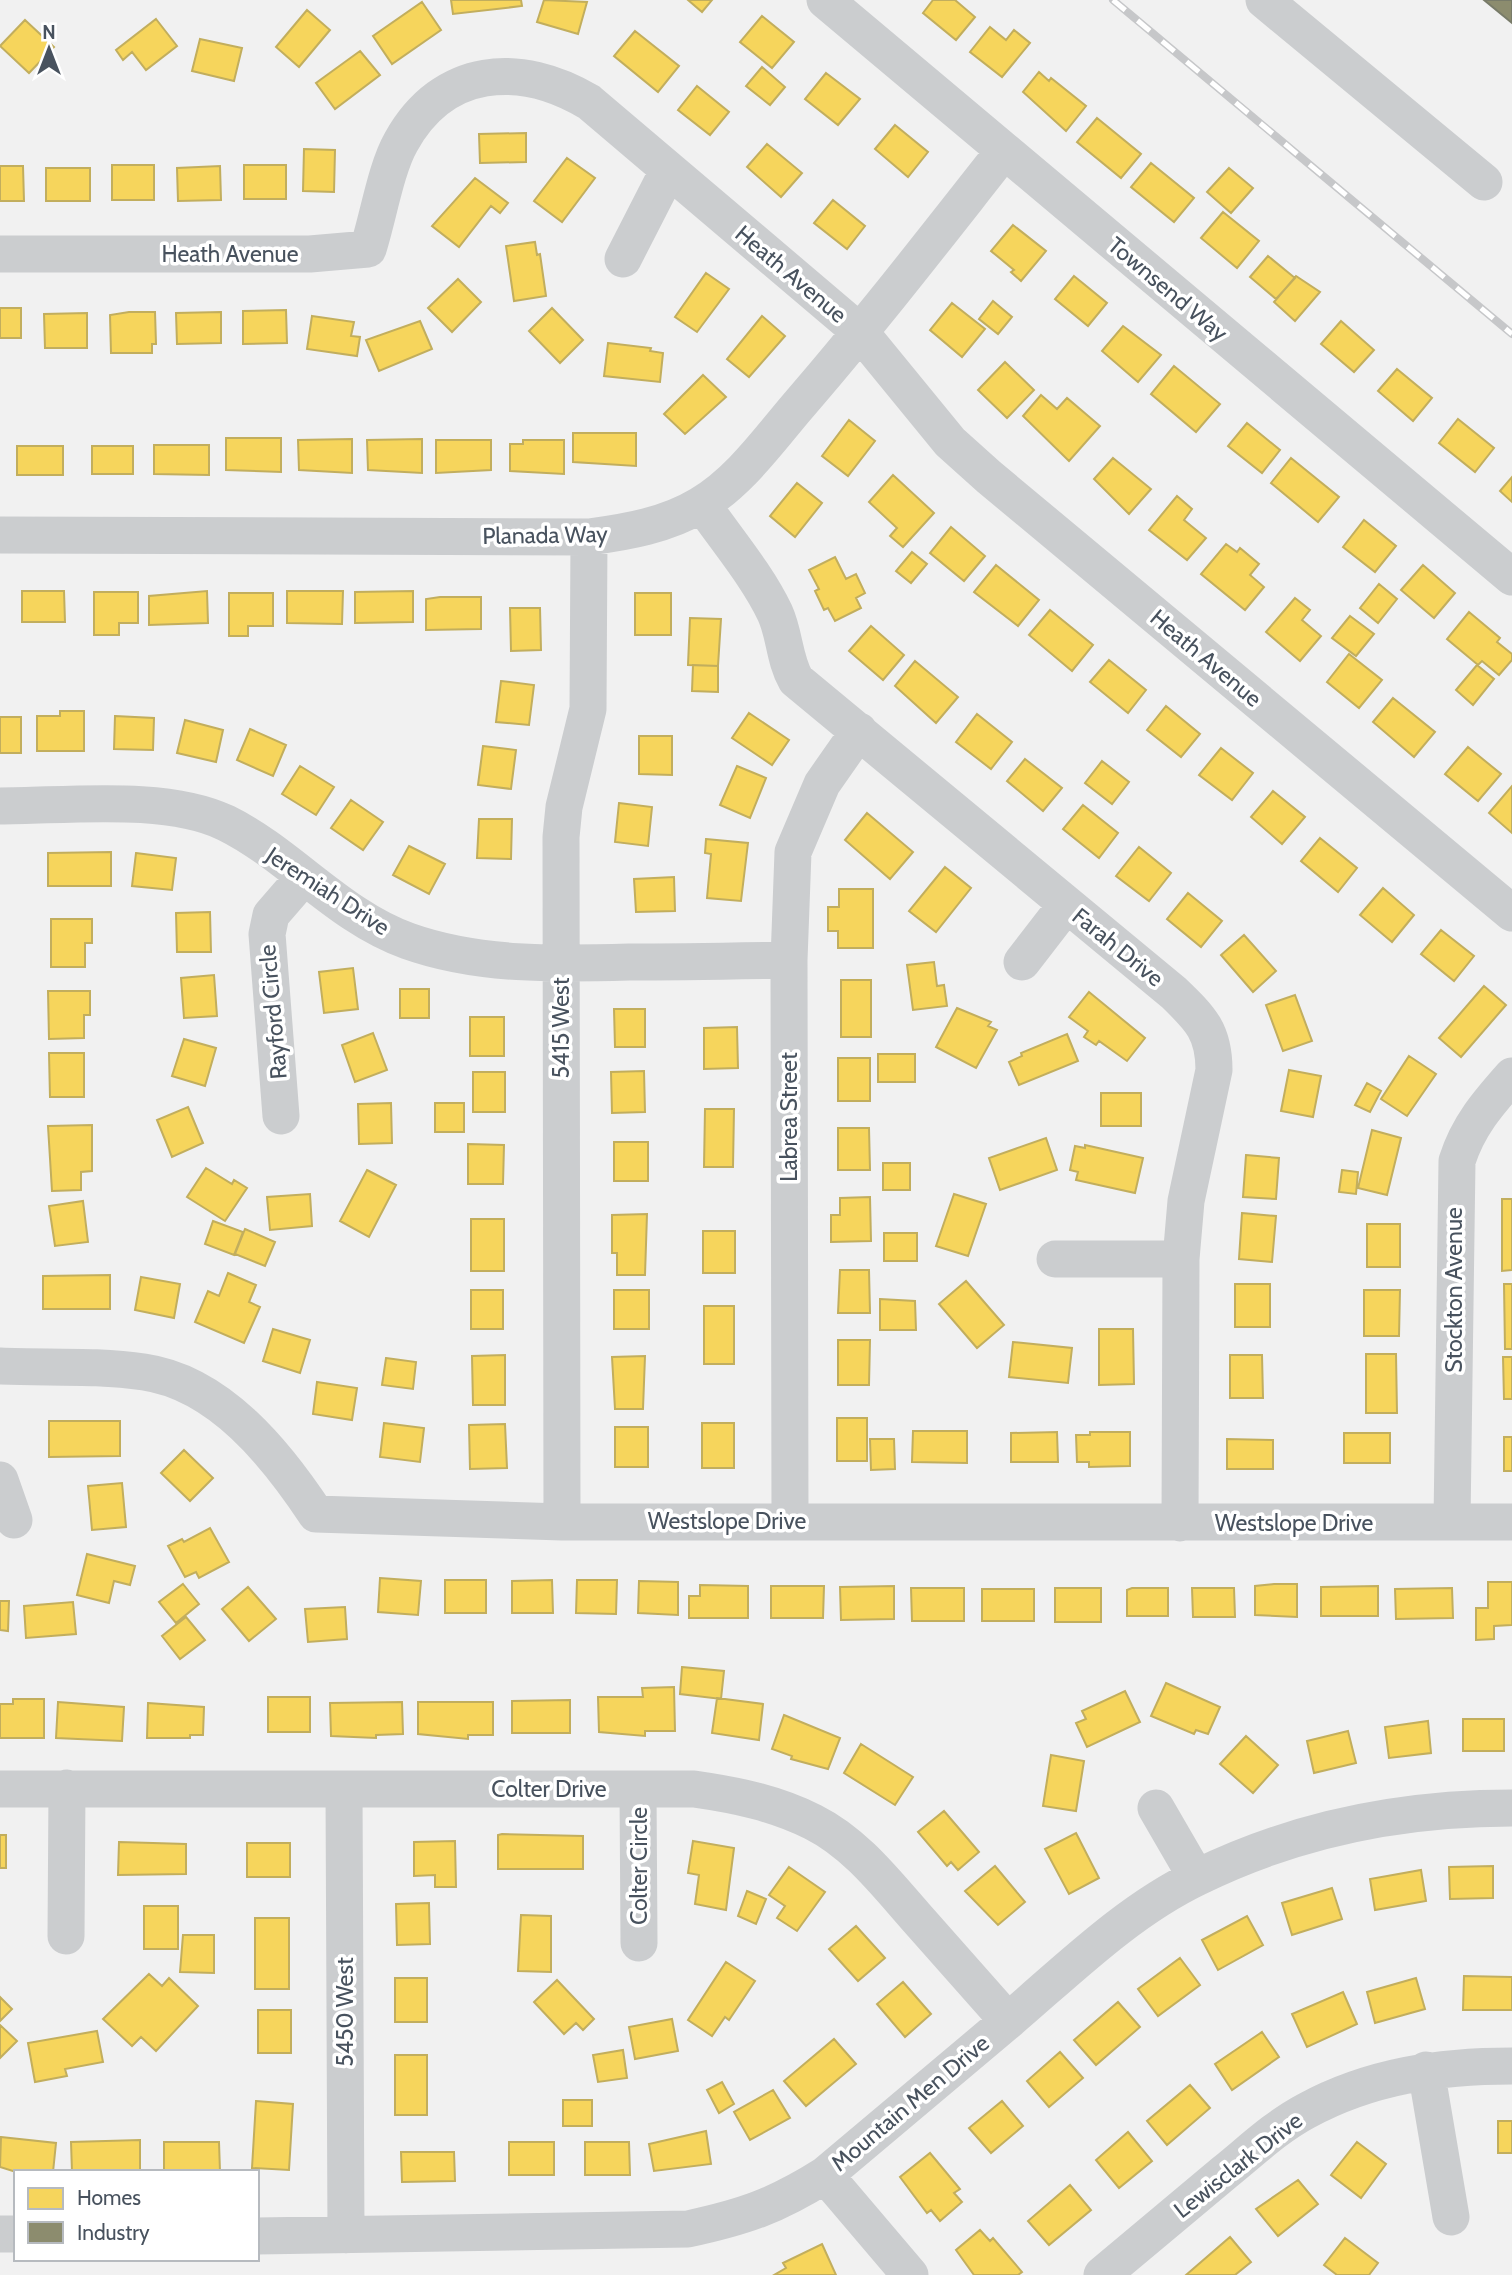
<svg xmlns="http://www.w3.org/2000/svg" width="1512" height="2275" font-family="Cabin,sans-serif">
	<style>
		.homes { fill: #f6d55c; stroke: #c2ae5d; stroke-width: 2 }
		.industry { fill: #8c8c6e; stroke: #787b69; stroke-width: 2 }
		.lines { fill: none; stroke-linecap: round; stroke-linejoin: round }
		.minor { stroke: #cbcdcf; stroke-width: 37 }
		.rail-casing { stroke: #c6c7c9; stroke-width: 8 }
		.rail { stroke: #fff; stroke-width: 5; stroke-dasharray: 16; stroke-linecap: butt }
		.labels { text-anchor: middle; stroke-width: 7; stroke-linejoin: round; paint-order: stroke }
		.street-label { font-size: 23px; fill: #48525e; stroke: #fff }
	</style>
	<rect width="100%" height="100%" fill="#f1f1f1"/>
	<path class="homes" d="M451 0H521L522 6 453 14Z
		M544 0 587 2 578 34 537 22Z
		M688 0H712L702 12Z
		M933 0H955L975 17 956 40 923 13Z
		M422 2 441 30 392 64 373 36Z
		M307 10 330 30 299 67 276 47Z
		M762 16 794 42 772 68 740 42Z
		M156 19 177 46 146 70 132 52 123 60 116 50Z
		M25 20 54 47 29 73 0 46Z
		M990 27 1006 40 1014 30 1030 43 1002 77 970 52Z
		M635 31 679 66 658 92 614 56Z
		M200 39 242 48 234 81 192 71Z
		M360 51 380 75 335 109 316 83Z
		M762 67 785 87 770 105 746 86Z
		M1039 72 1049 81 1051 78 1086 106 1066 131 1023 92Z
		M826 73 860 99 838 125 805 99Z
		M697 86 729 112 710 135 678 110Z
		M1097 118 1141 154 1121 178 1077 142Z
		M895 125 928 152 908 177 875 149Z
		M526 133V162L480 163 479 134Z
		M767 144 802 173 781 197 747 167Z
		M304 149 335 150 334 192 303 191Z
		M567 158 595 178 562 222 534 201Z
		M1151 163 1194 198 1174 222 1131 187Z
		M112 165H154V200H112Z
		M244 165H286V199H244Z
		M0 166H23L24 201H0Z
		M220 166 221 200 178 201 177 168Z
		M46 168H90V201H46Z
		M1229 168 1253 188 1231 213 1207 192Z
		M475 178 508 203 500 213 491 206 459 247 432 226Z
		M833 200 865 226 847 249 814 223Z
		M1223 212 1259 241 1237 268 1201 238Z
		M1013 225 1046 251 1021 281 1011 272 1014 270 991 251Z
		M535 242 537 255 540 254 546 296 514 301 506 246Z
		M1268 256 1295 278 1276 299 1250 277Z
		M706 273 729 289 697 332 675 317Z
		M1074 276 1107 303 1088 326 1055 299Z
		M1296 276 1320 292 1295 321 1274 302Z
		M458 279 481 302 452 332 428 308Z
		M993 301 1012 317 998 334 979 319Z
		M952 303 985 329 962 357 930 330Z
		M0 308H21V338H0Z
		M552 308 583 340 560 363 529 331Z
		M286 310 287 343 243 344V311Z
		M129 312H155L156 344H152V353H111L110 315Z
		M221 312V343L177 344 176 313Z
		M87 313V348H45L44 314Z
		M312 316 354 322 351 336 360 337 357 356 307 349Z
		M762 316 785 336 749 377 727 359Z
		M420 321 432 349 379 371 366 340Z
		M1341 321 1374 350 1354 372 1321 344Z
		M1123 326 1161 355 1138 382 1102 351Z
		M608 343 651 348 650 351 663 353 660 382 604 376Z
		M1005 362 1034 390 1007 418 978 390Z
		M1174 366 1220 404 1196 432 1151 394Z
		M1397 369 1432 398 1413 421 1378 391Z
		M703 375 726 397 685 434 664 414Z
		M1041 395 1057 409 1067 398 1100 426 1069 461 1023 416Z
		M1458 419 1494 448 1475 472 1439 443Z
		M849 420 875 441 848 476 822 456Z
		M1247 423 1280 450 1262 473 1228 446Z
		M573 433H636V466L573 462Z
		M226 438H281V472L226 470Z
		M352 439V473L299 470 298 440Z
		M422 439V473L368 470 367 440Z
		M436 440H491V470L436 473Z
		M523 440H564V474L510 471V444H523Z
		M154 445H209V475L154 474Z
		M17 446H63V475H17Z
		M92 446H133V474H92Z
		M1113 458 1151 489 1129 514 1094 479Z
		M1291 458 1339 497 1318 522 1271 483Z
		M893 475 934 513 903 547 890 536 897 528 869 502Z
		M1512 477V502L1500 491Z
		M797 483 822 503 795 537 770 516Z
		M1177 496 1192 509 1184 520 1206 538 1187 560 1149 530Z
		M1364 520 1396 546 1375 572 1343 547Z
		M951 527 985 556 964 581 930 553Z
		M1226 544 1237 552 1240 548 1259 564 1250 575 1264 587 1245 610 1201 574Z
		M912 552 927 564 911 583 896 571Z
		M835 557 846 579 856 574 865 593 856 598 861 608 835 621 828 608 824 610 815 591 819 589 809 570Z
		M996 565 1039 600 1018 626 974 592Z
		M1423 565 1455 593 1434 618 1401 590Z
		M1379 584 1397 599 1378 623 1360 608Z
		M22 591H64L65 622H22Z
		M207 591 208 623 149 625V596Z
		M287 591H343L342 624 287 623Z
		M413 591V622L355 623V592Z
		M94 592H138V623H119V635H94Z
		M229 593H273V626H248V636H229Z
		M635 593H671V635H635Z
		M440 597H481V629L426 630V599Z
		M1295 598 1310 610 1302 620 1321 636 1300 661 1266 632Z
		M510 608H540L541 650 511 651Z
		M1050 610 1093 645 1072 671 1029 635Z
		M1469 612 1500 638 1497 642 1512 654V660L1499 675 1482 661 1478 665 1447 639Z
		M1350 616 1374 634 1356 656 1332 638Z
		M690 618 721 619 718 666 688 665Z
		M871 626 904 655 883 680 849 651Z
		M1349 654 1382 680 1359 708 1327 682Z
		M1109 660 1146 690 1128 713 1090 682Z
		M915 661 958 697 936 723 895 686Z
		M693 665 718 666V692L692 691Z
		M1477 665 1494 679 1473 705 1456 690Z
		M501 681 534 685 529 725 496 722Z
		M1393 698 1435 732 1414 757 1373 722Z
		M1166 706 1200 734 1181 757 1147 730Z
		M60 711H84V751H37V716H60Z
		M749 713 789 740 772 765 732 738Z
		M977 714 1012 742 991 769 956 742Z
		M115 716 154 718 153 750 114 749Z
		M0 717H21V753H0Z
		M185 720 223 730 216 762 177 753Z
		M250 729 286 745 273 776 237 760Z
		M639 736H672V775L639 774Z
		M483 746 516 750 511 789 478 785Z
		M1468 747 1501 774 1478 801 1445 774Z
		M1221 748 1253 773 1232 800 1199 775Z
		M1025 759 1062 788 1043 811 1007 781Z
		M1102 761 1129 782 1112 804 1085 783Z
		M300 766 334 787 316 815 282 794Z
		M737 766 766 778 750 818 720 805Z
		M1512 786V833L1489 813Z
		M1273 791 1305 817 1282 844 1251 817Z
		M351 800 383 822 363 850 331 828Z
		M619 803 652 807 648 846 615 842Z
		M1083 805 1118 833 1099 858 1063 829Z
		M867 813 913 852 890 879 845 840Z
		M479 819H512L511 859 477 858Z
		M1320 838 1357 868 1338 892 1301 861Z
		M706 839 748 843 741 901 707 898 711 854 705 853Z
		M409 846 445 864 429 894 393 875Z
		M1139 847 1171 873 1149 901 1116 876Z
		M111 852V886H48V853Z
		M136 853 176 858 172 890 132 886Z
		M945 867 971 888 936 932 909 911Z
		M674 877 675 911 636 912 634 879Z
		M1383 888 1414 915 1392 942 1360 915Z
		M839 889H873V948H838V931H828V907H839Z
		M1188 893 1222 921 1201 947 1167 919Z
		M210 912 211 952H177L176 913Z
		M51 919H92V943H85V967H51Z
		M1441 930 1474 956 1454 981 1421 954Z
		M1244 935 1276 971 1253 992 1221 955Z
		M934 962 937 986 944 985 947 1006 913 1010 907 965Z
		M353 968 358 1009 324 1013 319 972Z
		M214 975 217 1016 184 1018 181 978Z
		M841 980H871V1037H841Z
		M1484 986 1506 1005 1461 1057 1439 1038Z
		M400 989H429V1018H400Z
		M48 991H90V1015H84V1038L49 1039Z
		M1089 992 1145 1038 1127 1061 1099 1041 1096 1045 1084 1037 1088 1031 1069 1017Z
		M1295 995 1312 1041 1283 1051 1266 1005Z
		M957 1008 991 1022 988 1026 997 1030 976 1068 936 1047Z
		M614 1009H645V1047H615Z
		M470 1017H504V1056H470Z
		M737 1027 738 1068 704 1069V1028Z
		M373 1033 387 1070 355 1082 342 1045Z
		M1067 1034 1078 1061 1019 1085 1009 1062 1022 1056 1021 1053Z
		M184 1039 216 1048 205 1086 172 1076Z
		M49 1053H84V1097H50Z
		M878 1054H915V1082H878Z
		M1409 1056 1436 1074 1407 1116 1381 1099Z
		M838 1058H870V1101H838Z
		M1289 1070 1321 1076 1313 1117 1281 1111Z
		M644 1071 645 1112 612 1113 611 1072Z
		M473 1072H505V1112H473Z
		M1367 1083 1381 1091 1370 1112 1355 1105Z
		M1101 1093H1141V1126H1101Z
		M391 1103 392 1143 359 1144 358 1104Z
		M435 1103H464V1132H435Z
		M188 1107 203 1143 172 1157 157 1120Z
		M705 1109H734L733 1167H704Z
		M92 1125V1171L81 1172V1190L52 1191 48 1126Z
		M838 1128H869L870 1170H838Z
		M1372 1130 1401 1138 1387 1195 1358 1188Z
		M1046 1138 1057 1170 1000 1190 989 1158Z
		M614 1142H648V1181H614Z
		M468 1144 504 1145 503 1184H468Z
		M1085 1145 1143 1158 1135 1193 1076 1180 1078 1172 1070 1170 1075 1146 1085 1148Z
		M1246 1155 1279 1158 1276 1199 1243 1197Z
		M883 1163H910V1190H883Z
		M206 1168 232 1184 234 1180 247 1188 225 1221 187 1197Z
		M367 1170 396 1185 369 1237 340 1221Z
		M1342 1170 1358 1172 1356 1194 1339 1192Z
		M310 1194 312 1226 270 1230 267 1197Z
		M954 1194 986 1204 968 1256 936 1246Z
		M870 1197 871 1241 831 1242V1215H840V1198Z
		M1502 1199H1512V1270L1502 1271Z
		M83 1201 88 1242 55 1246 49 1206Z
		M1242 1213 1276 1216 1272 1262 1239 1259Z
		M647 1214 645 1275H617V1253H612V1215Z
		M471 1219H504V1271H471Z
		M213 1221 243 1232 234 1255 205 1244Z
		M1367 1224H1400V1267H1367Z
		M245 1229 275 1242 265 1266 235 1254Z
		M703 1231H735V1273H703Z
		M884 1233H917V1261H884Z
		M840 1270H869L870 1313H838Z
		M228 1273 256 1285 249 1302 260 1307 244 1343 195 1322 208 1291 219 1296Z
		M110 1275V1309H43V1276Z
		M141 1277 180 1284 174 1318 135 1310Z
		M966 1281 1004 1325 977 1348 939 1304Z
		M1235 1284H1270V1327H1235Z
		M1504 1284H1512V1349H1505Z
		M471 1290H503V1329H471Z
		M614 1290H649V1329H614Z
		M1364 1290H1400L1399 1336H1364Z
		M880 1299 915 1301 916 1330H880Z
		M704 1306H734V1364H704Z
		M273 1329 310 1340 300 1373 263 1361Z
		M1099 1329H1133L1134 1384 1099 1385Z
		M838 1340H870L869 1385H838Z
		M1013 1342 1072 1348 1068 1383 1009 1377Z
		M1366 1354H1396L1397 1413H1366Z
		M505 1355V1405H473L472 1356Z
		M1230 1355H1262L1263 1398H1230Z
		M645 1356 643 1409H615L612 1357Z
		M1503 1357H1512V1399H1504Z
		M386 1358 416 1362 413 1389 382 1385Z
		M317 1382 357 1388 352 1420 313 1414Z
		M837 1418H867V1461H837Z
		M49 1421H120V1456L49 1457Z
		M384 1423 424 1428 420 1462 380 1457Z
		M702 1423H734V1468H702Z
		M505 1424 507 1468 470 1469 469 1425Z
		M615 1427H648V1467H615Z
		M913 1431H967V1463L912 1462Z
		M1057 1432 1058 1462H1011V1433Z
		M1090 1432H1130V1466L1089 1467V1462H1077L1076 1435H1090Z
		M1344 1433H1390V1463H1344Z
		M1504 1437H1512V1471H1504Z
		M870 1439H894L895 1469 871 1470Z
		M1227 1439 1273 1440V1469H1227Z
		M184 1450 213 1478 190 1501 161 1473Z
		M122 1483 126 1527 92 1530 88 1486Z
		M210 1528 229 1562 199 1578 196 1572 185 1577 168 1546 182 1539 184 1542Z
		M87 1554 135 1566 130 1585 114 1581 109 1603 77 1595Z
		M380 1578 421 1581 418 1615 378 1612Z
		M445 1580H486V1613H445Z
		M552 1580 553 1613H512V1581Z
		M577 1580H617L616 1614 576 1613Z
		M639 1581 678 1582V1615L638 1613Z
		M1488 1582H1512V1625L1494 1626V1639L1476 1640V1608H1488Z
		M183 1584 199 1604 176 1623 159 1602Z
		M1274 1584H1297V1617L1255 1615V1586Z
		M700 1585 748 1586V1618H689V1596H700Z
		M771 1586H824L823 1618H771Z
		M894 1586V1619L841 1620 840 1587Z
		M1378 1586V1616H1321V1587Z
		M248 1587 276 1619 249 1641 222 1609Z
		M911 1588H964V1621H912Z
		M1055 1588H1101V1622H1055Z
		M1132 1588H1168V1616H1127V1590Z
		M1192 1588H1234L1235 1617H1193Z
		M1452 1588 1453 1618 1396 1619 1395 1589Z
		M982 1589H1034V1621H982Z
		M0 1601H9L8 1631 0 1630Z
		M73 1602 76 1634 26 1638 24 1606Z
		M345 1607 347 1639 308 1642 305 1609Z
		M186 1617 205 1640 180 1659 162 1636Z
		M682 1667 724 1671 721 1699 680 1694Z
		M1166 1683 1220 1707 1208 1734 1196 1730 1194 1734 1151 1716Z
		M674 1687 675 1731H645V1736L599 1732 598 1697H643L642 1688Z
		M1125 1691 1140 1722 1087 1747 1076 1723 1086 1719 1082 1711Z
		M268 1697H310V1732H268Z
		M717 1698 763 1704 759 1740 712 1733Z
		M13 1699H44V1738H0V1704H13Z
		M570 1700V1733H512V1701Z
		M58 1702 124 1707 122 1741 56 1738Z
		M402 1702 403 1734 376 1735V1738L331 1736 330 1703Z
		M418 1702H493V1735H468V1739L418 1734Z
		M148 1703 204 1707 203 1735H190V1738H147Z
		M784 1715 840 1738 828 1769 791 1759 792 1756 772 1749Z
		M1463 1719H1504V1751H1463Z
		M1428 1721 1431 1753 1389 1758 1385 1727Z
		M1348 1731 1356 1763 1314 1773 1307 1741Z
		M1246 1736 1278 1765 1253 1793 1220 1764Z
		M861 1744 913 1777 895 1805 844 1773Z
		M1051 1755 1084 1761 1076 1811 1043 1806Z
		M944 1811 979 1852 958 1870 951 1862 947 1866 918 1832Z
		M1076 1833 1099 1878 1069 1894 1045 1849Z
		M502 1834 583 1836V1869H498V1835Z
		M0 1835H6V1868H0Z
		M455 1841 456 1887H435V1875L414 1876V1842Z
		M693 1841 734 1848 726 1910 695 1904 699 1875 688 1873Z
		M119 1842 186 1844V1874L118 1875Z
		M247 1843H290V1877H247Z
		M995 1866 1025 1902 998 1925 965 1891Z
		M1493 1866V1898L1450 1899 1449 1867Z
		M789 1867 825 1892 797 1931 777 1918 785 1906 769 1895Z
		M1421 1870 1426 1901 1375 1910 1370 1879Z
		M1332 1888 1342 1919 1292 1935 1282 1903Z
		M747 1891 766 1899 756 1924 738 1916Z
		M429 1903 430 1944 397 1945 396 1904Z
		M144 1906H178V1949H144Z
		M521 1915 551 1916V1972L518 1971Z
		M1247 1916 1263 1945 1218 1970 1202 1940Z
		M255 1918H289V1989H255Z
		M856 1926 885 1958 858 1981 829 1949Z
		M183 1935H214V1973L180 1972Z
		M1180 1958 1200 1985 1158 2016 1138 1989Z
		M726 1962 755 1981 729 2020 725 2017 712 2036 688 2020Z
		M149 1974 162 1986 169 1978 198 2006 156 2051 141 2037 132 2046 103 2019Z
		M1464 1976 1512 1977V2010H1463Z
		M395 1978H427V2022H395Z
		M1416 1978 1425 2009 1375 2023 1367 1992Z
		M557 1980 594 2019 583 2030 576 2023 564 2034 534 2002Z
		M903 1982 931 2014 905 2037 877 2004Z
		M1343 1992 1357 2024 1307 2047 1292 2014Z
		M0 1997 12 2009 0 2021Z
		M1118 2002 1140 2027 1096 2065 1074 2040Z
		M258 2010H291V2053H258Z
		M672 2019 678 2051 635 2059 629 2027Z
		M0 2025 17 2041 0 2058Z
		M97 2031 103 2062 65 2069 67 2076 35 2082 28 2043Z
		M1262 2032 1279 2057 1232 2090 1215 2064Z
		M834 2039 856 2064 806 2106 784 2081Z
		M623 2050 627 2078 598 2082 593 2055Z
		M1060 2052 1083 2078 1049 2107 1027 2081Z
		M395 2055H427V2115H395Z
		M722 2082 734 2104 719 2113 707 2090Z
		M1190 2085 1210 2108 1167 2145 1147 2121Z
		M773 2090 790 2118 750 2140 734 2112Z
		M563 2100H592V2126H563Z
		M256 2101 293 2104 289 2170 252 2168Z
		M1002 2101 1023 2126 991 2153 969 2128Z
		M1498 2121H1512V2153H1498Z
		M706 2131 711 2164 654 2171 649 2144Z
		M1128 2132 1152 2161 1119 2188 1096 2160Z
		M1 2137 56 2143 53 2172H16L0 2167Z
		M140 2140V2172H72L71 2142Z
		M164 2142H219L220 2172H164Z
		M509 2142H554V2175H509Z
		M585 2142H629L630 2175H585Z
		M1357 2142 1386 2164 1361 2198 1331 2175Z
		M401 2152H454L455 2181 402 2182Z
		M930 2153 960 2189 954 2193 962 2202 940 2221 931 2210 927 2213 900 2177Z
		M1298 2180 1318 2204 1278 2236 1256 2209Z
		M1070 2185 1091 2210 1049 2245 1028 2221Z
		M980 2230 990 2241 993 2238 1022 2272 1018 2275H974L956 2250Z
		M1230 2237 1251 2262 1235 2275H1186Z
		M1345 2238 1378 2263 1369 2275H1337L1324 2265Z
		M822 2244 836 2275H774L786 2268 783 2263Z"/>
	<path class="industry" d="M1484 0H1512V23Z"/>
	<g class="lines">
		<path class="minor" d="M825 0 1512 577
			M1264 0 1484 182
			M0 254H310L368 249C378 218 386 168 401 142 443 66 520 61 589 102L860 332 950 442 989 477 1512 913
			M623 259 668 171
			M702 504C726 539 757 575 775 613 785 635 784 659 796 680L1174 993C1201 1019 1214 1032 1214 1070L1186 1201 1181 1259 1180 1523
			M0 535 589 537C627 532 667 525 700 505 739 482 768 441 797 407 869 324 936 237 1004 151
			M0 806C67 806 166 794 226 823 289 854 338 916 408 941 478 966 556 964 629 962 682 962 735 961 789 960
			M1022 962 1066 905
			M281 1116 267 934 271 915 303 878
			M1055 1259H1181
			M0 1366C48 1368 97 1365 144 1372 220 1383 277 1455 316 1514L562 1522H1512
			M0 1480 14 1520
			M790 1520 789 960 793 852 822 784 859 731
			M562 1522 561 837 564 807 588 709 589 537
			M1452 1522 1457 1161C1468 1126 1488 1103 1512 1076
			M0 1789H694C736 1795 775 1803 813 1822 855 1843 885 1882 915 1916 946 1951 977 1986 1008 2021
			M638 1789 639 1943
			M344 1790 346 2235
			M1156 1808 1196 1877
			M66 1936 67 1788
			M1426 2070 1451 2217
			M825 2175 910 2275
			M0 2234H16
			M257 2236 688 2229C744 2217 776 2206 825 2175 886 2124 947 2073 1008 2021 1068 1970 1127 1911 1198 1877 1298 1828 1402 1808 1512 1808
			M1102 2275C1143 2241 1184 2206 1225 2172 1251 2151 1276 2127 1306 2111 1370 2076 1440 2066 1512 2066"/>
		<g class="rail-casing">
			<path id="rail" d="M1113 0 1512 334"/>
		</g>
		<use href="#rail" class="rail"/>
	</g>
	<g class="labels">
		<g class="street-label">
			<text x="230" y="262">Heath Avenue</text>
			<text transform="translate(791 274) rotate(40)" y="8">Heath Avenue</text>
			<text transform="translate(1168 289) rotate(40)" y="8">Townsend Way</text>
			<text transform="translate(545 535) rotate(-1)" y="8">Planada Way</text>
			<text transform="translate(1206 658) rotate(40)" y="8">Heath Avenue</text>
			<text transform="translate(328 891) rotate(33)" y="8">Jeremiah Drive</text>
			<text transform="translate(1118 947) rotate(39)" y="8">Farah Drive</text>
			<text transform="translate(273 1012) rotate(-95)" y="8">Rayford Circle</text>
			<text transform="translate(561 1028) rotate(-90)" y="8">5415 West</text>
			<text transform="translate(789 1117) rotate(-90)" y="8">Labrea Street</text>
			<text transform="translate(1454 1290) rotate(-90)" y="8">Stockton Avenue</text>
			<text x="727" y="1529">Westslope Drive</text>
			<text x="1294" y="1531">Westslope Drive</text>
			<text x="549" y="1797">Colter Drive</text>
			<text transform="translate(639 1866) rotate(-90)" y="8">Colter Circle</text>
			<text transform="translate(345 2012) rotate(-90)" y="8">5450 West</text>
			<text transform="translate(910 2103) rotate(-40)" y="8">Mountain Men Drive</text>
			<text transform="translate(1238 2165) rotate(-38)" y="8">Lewisclark Drive</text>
		</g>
	</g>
	<rect x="14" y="2170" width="245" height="91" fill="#ffffff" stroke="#b6babf" stroke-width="2"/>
	<rect x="28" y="2188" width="35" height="21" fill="#f6d55c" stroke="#b6babf" stroke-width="2"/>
	<text x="77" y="2205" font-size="21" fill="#48525e">Homes</text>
	<rect x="28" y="2222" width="35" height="21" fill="#8c8c6e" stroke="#b6babf" stroke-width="2"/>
	<text x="77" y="2240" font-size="21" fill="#48525e">Industry</text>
	<g transform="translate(49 49)" stroke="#ffffff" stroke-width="5" paint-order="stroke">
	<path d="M0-5L12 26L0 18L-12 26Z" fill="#48525e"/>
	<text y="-10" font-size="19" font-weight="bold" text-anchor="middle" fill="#48525e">N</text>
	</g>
</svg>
